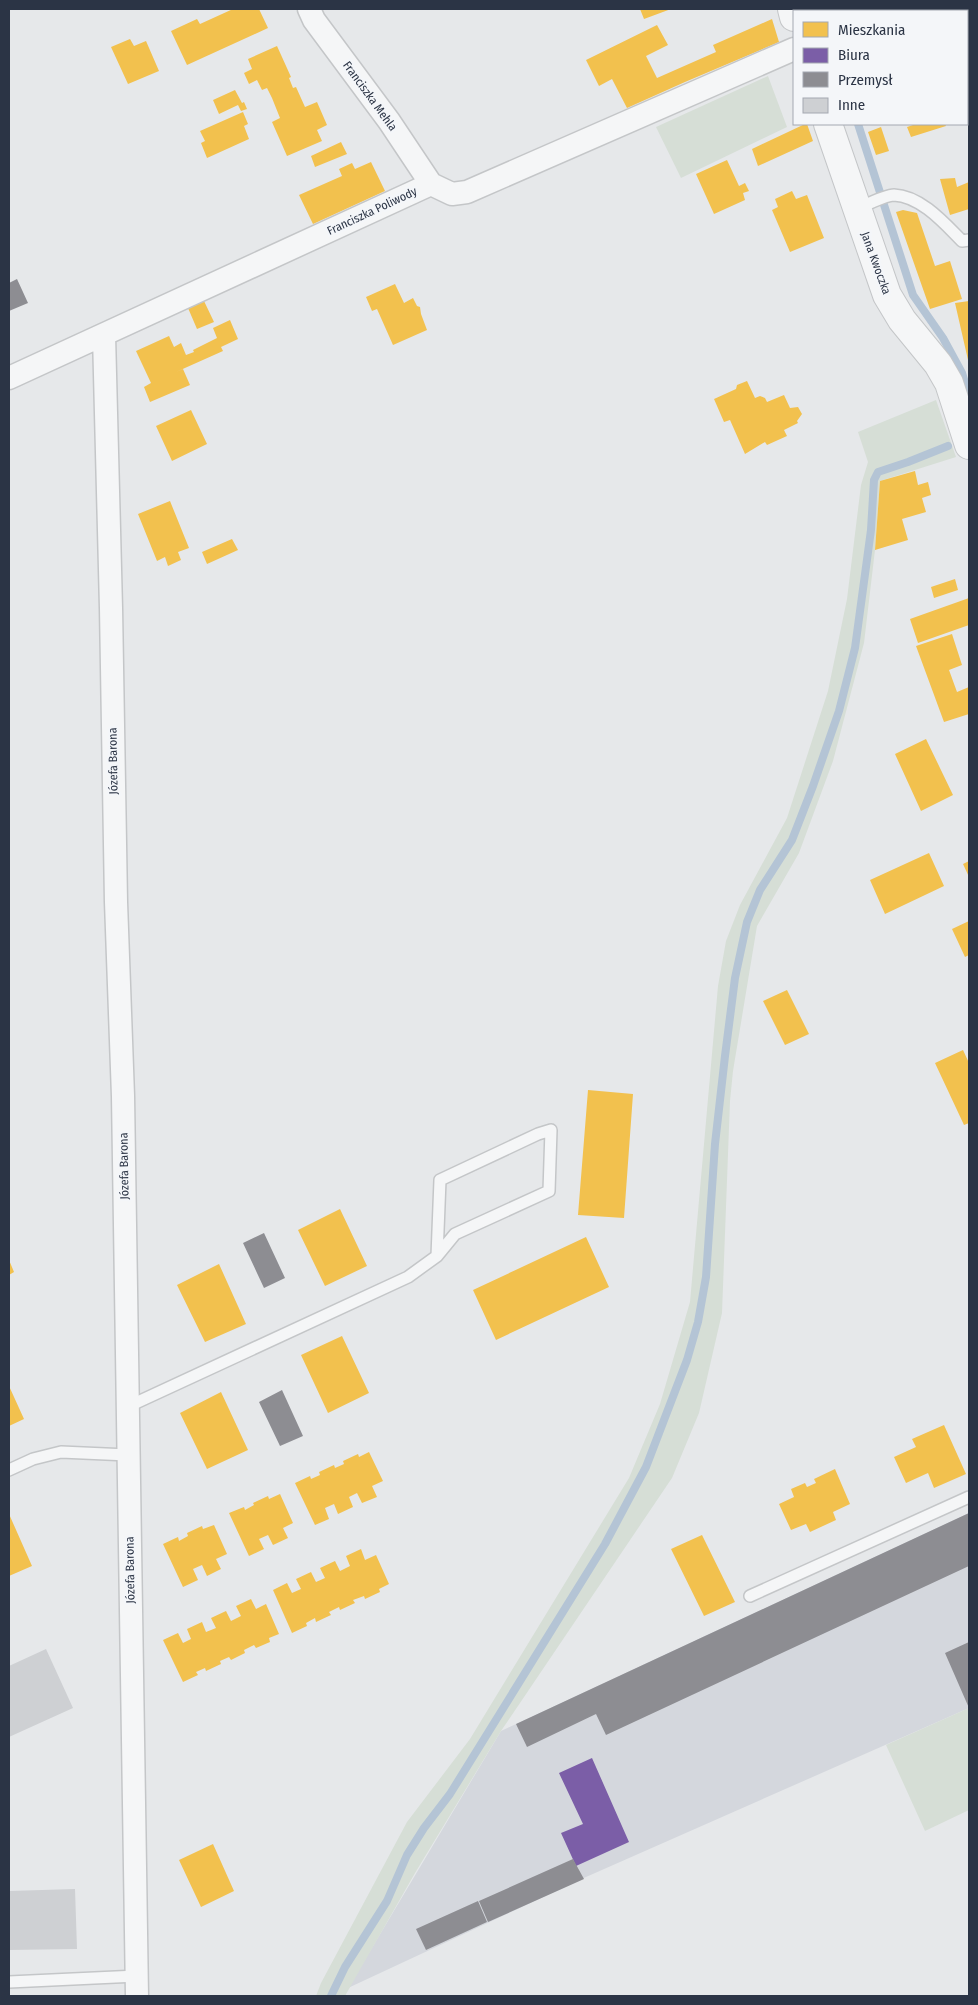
<svg xmlns="http://www.w3.org/2000/svg" width="978" height="2005" font-family="'Fira Sans Condensed',sans-serif">
	<style>
		.built { fill: #d4d7dd }
		.green { fill: #d6ded6 }
		.homes { fill: #f2c14e }
		.offices { fill: #7b5ea7 }
		.industry { fill: #8d8d92 }
		.lines { fill: none; stroke-linecap: round; stroke-linejoin: round }
		.stream { stroke: #b4c4d5; stroke-width: 8 }
		.building { fill: #ced0d3 }
		.service-casing { stroke: #c4c6c8; stroke-width: 14 }
		.minor-casing { stroke: #c4c6c8; stroke-width: 25 }
		.tertiary-casing { stroke: #c4c6c8; stroke-width: 30 }
		.service { stroke: #f5f6f7; stroke-width: 11 }
		.minor { stroke: #f5f6f7; stroke-width: 22 }
		.tertiary { stroke: #f5f6f7; stroke-width: 28 }
		.labels { text-anchor: middle; stroke-width: 5; stroke-linejoin: round; paint-order: stroke }
		.street-label { font-size: 12px; fill: #2b3445; stroke: #f4f6f9 }
	</style>
	<rect width="100%" height="100%" fill="#e6e8ea"/>
	<path class="built" d="M969 1513V1708L586 1877 348 1988 501 1731Z"/>
	<path class="green" d="M768 76 787 127 681 178 656 127Z
		M936 400 956 457 880 481 875 550 864 643 833 761 799 853 757 926 733 1071 730 1101 722 1313 699 1413 672 1478 501 1731 415 1873 345 1996H316L321 1983 407 1822 470 1739 629 1478 660 1404 690 1302 718 986 726 941 740 905 787 818 828 691 847 599 861 485 868 462 858 432Z
		M969 1708V1810L925 1831 886 1745Z"/>
	<path class="homes" d="M233 9H259L268 28 187 65 171 31 197 19 200 24Z
		M640 9H671L644 19Z
		M911 9H950V11H911Z
		M772 19 779 42 685 82 627 108 612 79 599 86 586 60 657 25 668 45 646 56 657 78 716 52 713 45Z
		M130 39 134 46 146 41 159 71 128 84 111 47Z
		M277 46 291 77 289 78 293 88 296 87 305 107 317 102 327 125 317 130 322 141 287 156 272 122 280 118 272 98 282 93 272 98 267 88 262 90 257 80 249 84 244 73 252 69 248 59Z
		M235 90 242 103 244 102 247 109 241 111 238 105 219 114 213 100Z
		M969 98V113L967 114V99Z
		M243 112 248 124 244 126 249 139 207 158 201 143 205 141 200 131Z
		M805 124H807L813 141 758 166 752 149Z
		M916 124H945L946 126 911 137 907 127Z
		M881 127 889 151 876 155 868 132Z
		M341 142 347 154 315 167 311 156Z
		M727 160 739 186 745 183 749 191 743 193 745 200 714 214 696 174Z
		M371 162 385 191 313 224 299 195 342 176 339 169 352 163 355 169Z
		M955 178 957 187 969 182V209L950 215 940 179Z
		M792 191 796 199 807 195 824 238 790 252 772 210 778 207 775 199Z
		M903 210 917 213 935 266 950 261 962 299 930 309 896 212Z
		M395 284 404 303 413 298 417 306 420 307 421 314 427 330 393 345 377 309 372 311 366 297Z
		M204 301 214 322 197 329 188 308Z
		M969 301V360H968L955 303Z
		M230 320 238 339 221 347 223 351 176 372 183 369 190 385 150 402 144 387 151 383 136 351 169 336 174 347 181 343 186 355 194 352 193 350 217 338 213 328Z
		M747 381 755 398 760 396 765 398 767 402 784 395 790 408 798 407 802 414 797 421 798 423 784 430 787 436 767 445 765 442 745 454 730 420 724 422 714 399 736 389 737 385Z
		M191 410 207 444 172 461 156 426Z
		M915 471 918 485 928 482 931 495 922 498 926 512 902 519 908 540 875 550 880 481Z
		M170 501 189 548 178 552 181 560 168 566 165 557 157 561 138 514Z
		M232 539 238 550 207 564 202 552Z
		M955 579 958 590 934 598 931 587Z
		M969 598V625L918 643 910 619Z
		M952 634 962 665 949 670 957 692 969 687V714L944 722 916 646Z
		M926 739 953 795 921 811 895 754Z
		M929 853 944 886 885 914 870 880Z
		M969 861V877L963 864Z
		M969 921V955L965 957 952 929Z
		M787 990 809 1034 785 1045 763 1001Z
		M963 1050 969 1063V1123L964 1125 935 1063Z
		M588 1090 633 1094 624 1218 578 1215Z
		M340 1209 367 1266 325 1286 298 1230Z
		M586 1237 609 1287 496 1340 473 1290Z
		M9 1260 14 1272 9 1275Z
		M219 1264 246 1324 205 1342 177 1285Z
		M342 1336 369 1393 328 1413 301 1355Z
		M9 1386 24 1419 9 1426Z
		M221 1392 248 1450 207 1469 180 1413Z
		M944 1425 966 1474 934 1488 928 1473 906 1483 894 1457 916 1447 912 1439Z
		M369 1452 383 1481 372 1486 377 1497 362 1503 357 1493 349 1497 353 1507 338 1514 334 1504 325 1508 329 1519 315 1525 295 1483 310 1476 311 1479 320 1475 319 1472 334 1465 335 1468 344 1464 343 1461 358 1454 359 1457Z
		M835 1469 850 1504 833 1512 836 1520 810 1532 806 1524 791 1530 779 1504 794 1497 791 1489 805 1483 807 1487 816 1483 814 1479Z
		M280 1494 293 1523 283 1528 288 1538 273 1545 268 1535 259 1539 264 1549 249 1556 229 1513 244 1507 245 1510 254 1505 253 1503 268 1496 269 1499Z
		M9 1514 32 1566 9 1576Z
		M214 1525 227 1554 216 1559 221 1569 207 1576 202 1565 193 1569 198 1580 183 1587 163 1544 178 1537 179 1541 188 1536 187 1533 202 1526 203 1529Z
		M702 1535 735 1602 704 1616 671 1549Z
		M361 1549 365 1560 376 1555 389 1584 379 1589 380 1592 365 1599 364 1596 353 1600 355 1603 340 1610 339 1607 329 1612 331 1615 316 1622 315 1618 306 1623 307 1626 292 1633 273 1590 287 1583 292 1593 301 1589 296 1579 311 1572 316 1582 325 1578 320 1568 335 1561 340 1571 350 1566 346 1556Z
		M251 1599 256 1609 266 1604 279 1634 269 1638 270 1642 256 1648 254 1645 244 1650 245 1653 231 1660 229 1657 220 1661 221 1664 206 1671 205 1668 196 1672 198 1675 183 1682 163 1640 178 1633 183 1643 191 1639 187 1629 202 1622 206 1632 216 1628 211 1618 226 1611 231 1621 241 1616 236 1606Z
		M213 1844 234 1891 201 1907 179 1860Z"/>
	<path class="offices" d="M592 1758 629 1842 576 1866 561 1833 583 1824 559 1773Z"/>
	<path class="industry" d="M17 279 28 303 9 311V283Z
		M264 1233 285 1278 264 1288 243 1243Z
		M282 1390 303 1436 280 1446 259 1402Z
		M969 1513V1566L606 1735 596 1714 527 1747 516 1724Z
		M969 1642V1708L945 1653Z
		M573 1859 584 1879 488 1922 479 1901Z
		M478 1901 487 1922 426 1950 416 1929Z"/>
	<g class="lines">
		<path class="stream" d="M824 9V11
			M967 84 969 83
			M858 124 913 295 943 338 962 373 969 396
			M331 1996 345 1967 387 1901 407 1855 424 1828 450 1794 605 1544 646 1467 687 1360 698 1322 706 1277 715 1144 725 1056 735 978 747 922 760 890 792 840 813 786 839 711 855 648 871 530 874 480 878 472 908 462 948 446"/>
	</g>
	<path class="building" d="M46 1649 73 1708 9 1737V1666Z
		M75 1889 77 1949 9 1950V1891Z"/>
	<g class="lines">
		<g class="service-casing">
			<path id="service" d="M857 209C866 205 885 195 894 195 921 196 945 224 962 241L969 240
				M127 1407 408 1277 437 1256 455 1234 549 1191 551 1130 538 1134 440 1180 437 1256
				M9 1470 33 1459 61 1452 128 1455
				M750 1596 969 1497
				M9 1982 137 1976"/>
		</g>
		<g class="minor-casing">
			<path id="minor" d="M309 9 314 20 389 121 431 184
				M104 335 111 608 116 902 123 1096 137 1996
				M9 378 431 184 452 194 467 192 794 49"/>
		</g>
		<g class="tertiary-casing">
			<path id="tertiary" d="M792 9 794 17
				M828 124 887 295 902 320 938 364 949 383 969 445"/>
		</g>
		<use href="#service" class="service"/>
		<use href="#minor" class="minor"/>
		<use href="#tertiary" class="tertiary"/>
	</g>
	<g class="labels">
		<g class="street-label">
			<text transform="translate(370 96) rotate(54)" y="4">Franciszka Mehla</text>
			<text transform="translate(372 211) rotate(-25)" y="4">Franciszka Poliwody</text>
			<text transform="translate(876 263) rotate(70)" y="4">Jana Kwoczka</text>
			<text transform="translate(113 761) rotate(-91)" y="4">Józefa Barona</text>
			<text transform="translate(124 1166) rotate(-91)" y="4">Józefa Barona</text>
			<text transform="translate(130 1570) rotate(-91)" y="4">Józefa Barona</text>
		</g>
	</g>
	<rect width="978" height="2005" fill="none" stroke="#2b3445" stroke-width="20"/>
	<rect x="793" y="10" width="175" height="115" fill="#f4f6f9" stroke="#a4a8b1"/>
	<rect x="803" y="22" width="25" height="15" fill="#f2c14e" stroke="#a4a8b1"/>
	<text x="838" y="35" font-size="15" fill="#2b3445">Mieszkania</text>
	<rect x="803" y="48" width="25" height="15" fill="#7b5ea7" stroke="#a4a8b1"/>
	<text x="838" y="60" font-size="15" fill="#2b3445">Biura</text>
	<rect x="803" y="72" width="25" height="15" fill="#8d8d92" stroke="#a4a8b1"/>
	<text x="838" y="85" font-size="15" fill="#2b3445">Przemysł</text>
	<rect x="803" y="98" width="25" height="15" fill="#ced0d3" stroke="#a4a8b1"/>
	<text x="838" y="110" font-size="15" fill="#2b3445">Inne</text>
</svg>
